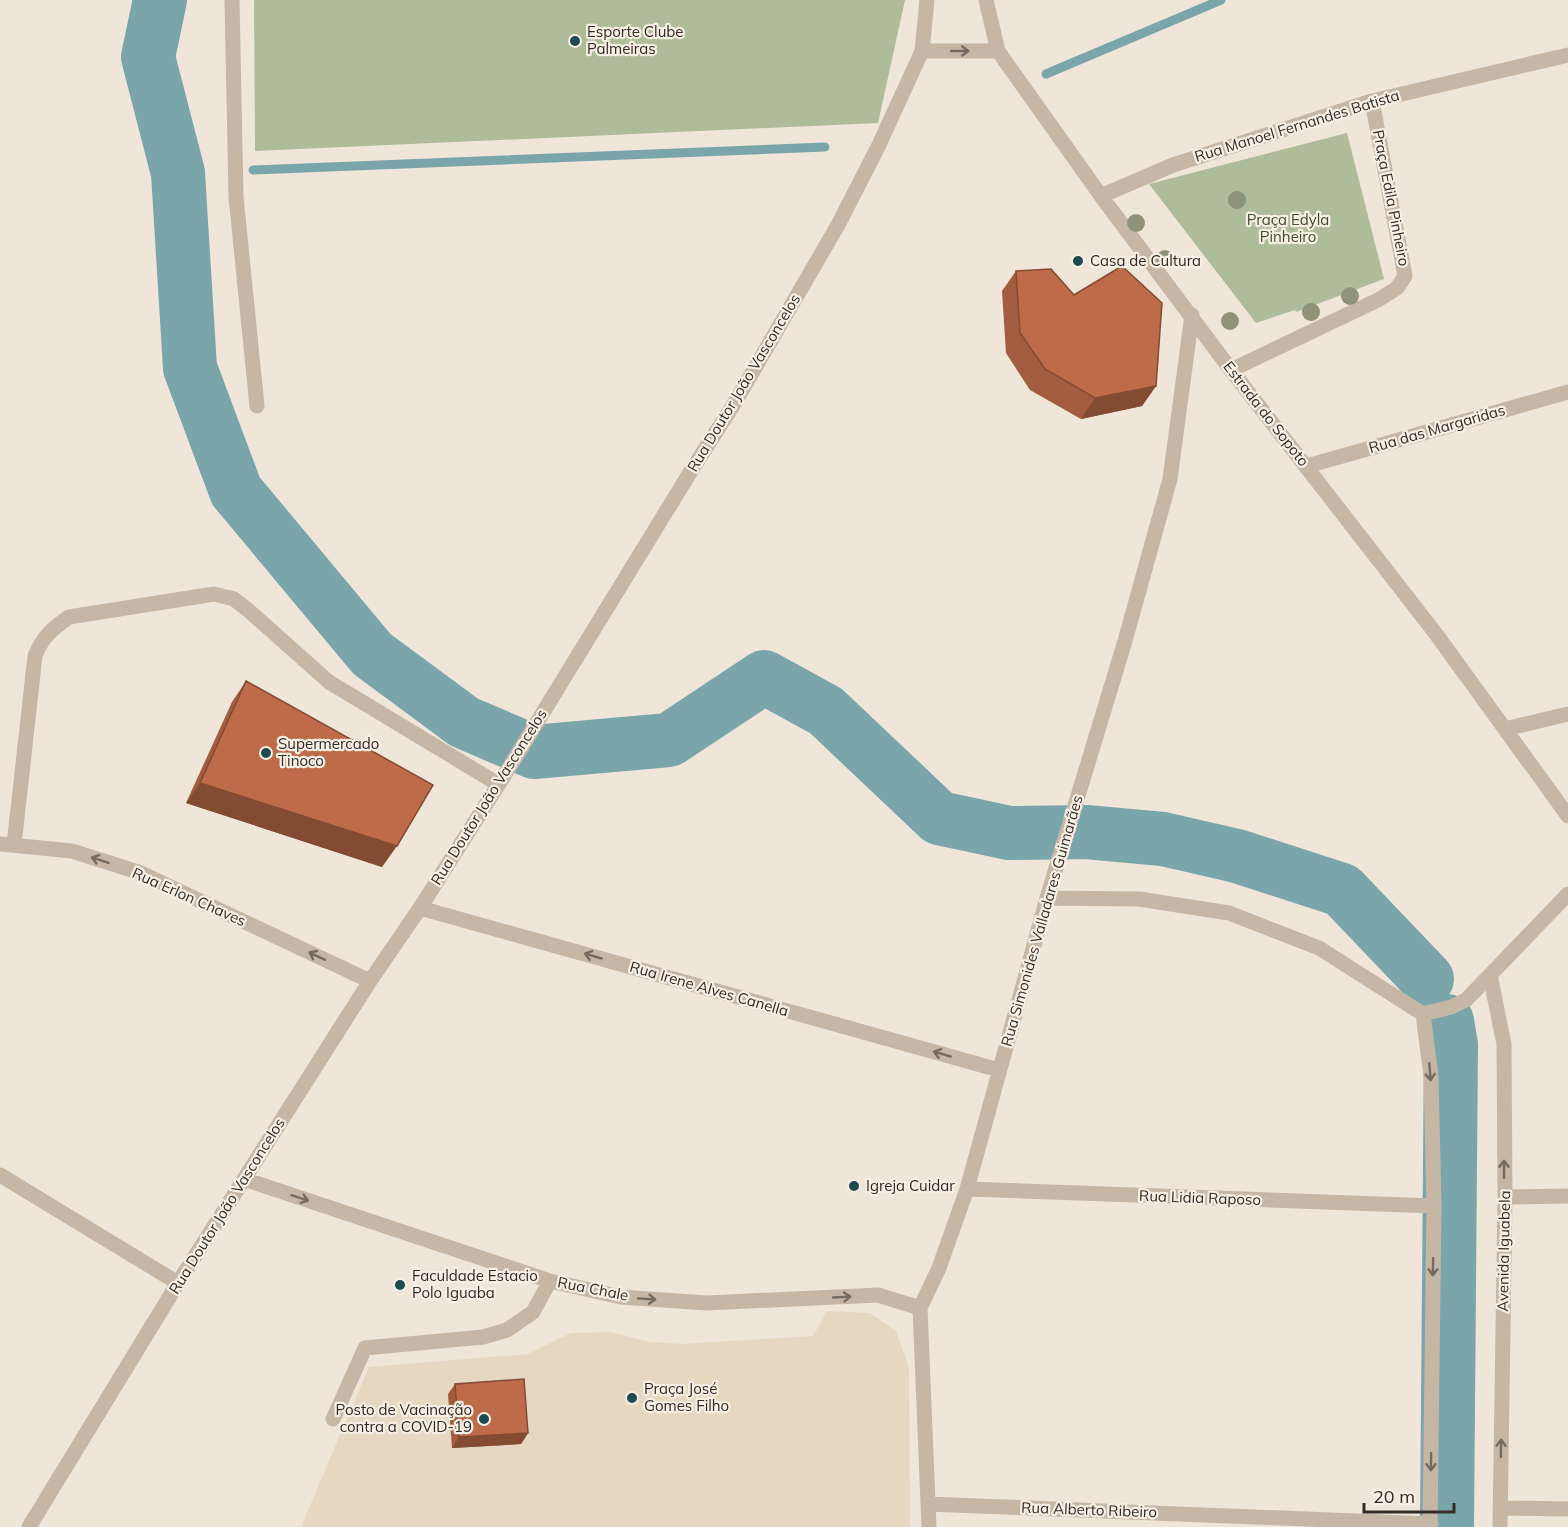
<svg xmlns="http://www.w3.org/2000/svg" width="1568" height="1527" font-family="Mulish,sans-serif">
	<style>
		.green { fill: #afbc9a }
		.plaza { fill: #e6d7c1 }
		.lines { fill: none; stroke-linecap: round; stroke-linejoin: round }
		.stream { stroke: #7aa5aa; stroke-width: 9 }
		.river { stroke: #7aa5aa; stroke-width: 54 }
		.minor { stroke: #c6b6a6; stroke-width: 15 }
		.tree { fill: #8f937a }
		.wall { fill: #a35c3f }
		.shaded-wall { fill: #844b33 }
		.building { fill: #bd6b49; stroke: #844b33; stroke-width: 1.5 }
		.oneway { stroke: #756a60 }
		.poi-dot { fill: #1f4a50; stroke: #f7efe4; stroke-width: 2 }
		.labels { text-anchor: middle; stroke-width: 4.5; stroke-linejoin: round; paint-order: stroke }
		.poi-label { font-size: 15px; fill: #322b26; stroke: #f7efe4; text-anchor: start }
		.street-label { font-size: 15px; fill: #322b26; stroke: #f7efe4 }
		.park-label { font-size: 15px; fill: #404f2c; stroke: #f7efe4 }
	</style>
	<rect width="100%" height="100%" fill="#efe6d9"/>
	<path class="green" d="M254 0H905L878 123 255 151Z
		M1347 133 1384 279 1296 312 1295 310 1256 323 1149 184Z"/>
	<path class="plaza" d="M827 1311 870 1313 896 1331 909 1368 910 1527H301L369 1367 528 1354 571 1333 610 1332 650 1342 682 1344 813 1336Z"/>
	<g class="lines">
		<path class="stream" d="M1046 74 1221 0
			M253 170 825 147
			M178 173 199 170"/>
		<path class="river" d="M160 0 148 57 178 173 190 368 236 491 372 654 464 722 534 752 669 740 764 677 826 711 939 818 1009 833 1086 832 1163 839 1237 856 1342 890 1427 979
			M1447 1021 1451 1045 1447 1527"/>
		<path class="minor" d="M232 0 236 197 257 406
			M986 0 998 51 1101 196 1231 370 1436 634 1568 816
			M922 51H998
			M1101 196 1173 165 1372 101 1568 55
			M1231 370 1378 300 1397 288 1405 276 1372 101
			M1307 466 1568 392
			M1505 729 1568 714
			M0 844 72 851 141 873 370 981
			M14 845 35 656C43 636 52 629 69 617L214 594 234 599 248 610 329 682 498 784
			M1047 898 1139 899 1229 913 1319 948 1423 1014
			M420 908 999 1070
			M1490 975 1504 1044 1505 1197 1500 1527
			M1423 1014 1431 1076 1434 1206 1430 1527
			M1423 1014 1451 1007 1466 1000 1568 894
			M0 1175 178 1283
			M244 1179 550 1281 621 1297 706 1303 878 1295 920 1308
			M967 1189 1434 1206
			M1505 1197 1568 1196
			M333 1419 365 1348 483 1337 507 1330 533 1312 550 1281
			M928 1504 1431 1524
			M1500 1508 1568 1509
			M29 1527 178 1283 370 981 420 908 504 776 691 471 734 404 838 225 878 147 922 51 927 0
			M929 1527 920 1308 939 1268 967 1189 1047 898 1125 641 1170 479 1192 315"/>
	</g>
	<g class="tree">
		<circle cx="1237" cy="200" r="9"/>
		<circle cx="1136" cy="223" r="9"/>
		<circle cx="1165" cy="259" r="9"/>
		<circle cx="1350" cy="296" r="9"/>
		<circle cx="1311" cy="312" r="9"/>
		<circle cx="1230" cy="321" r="9"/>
	</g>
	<path class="wall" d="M1016 271 1156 386 1142 406 1081 419 1030 390 1006 353 1002 291Z
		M246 681 382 867 186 803 232 702Z
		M455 1384 528 1433 521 1444 452 1448 448 1394Z"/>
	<path class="shaded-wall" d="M1156 386 1142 406 1081 419 1095 398Z
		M200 783 397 846 382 867 186 803Z
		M528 1433 521 1444 452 1448 459 1437Z"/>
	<path class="building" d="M1122 266 1162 303 1156 386 1095 398 1045 369 1020 333 1016 271 1051 269 1074 295Z
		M246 681 433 785 397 846 200 783Z
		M524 1379 528 1433 459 1437 455 1384Z"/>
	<defs><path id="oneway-shaft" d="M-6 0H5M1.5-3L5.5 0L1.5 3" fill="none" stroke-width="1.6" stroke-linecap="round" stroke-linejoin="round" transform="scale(1.5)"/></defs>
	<g class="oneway">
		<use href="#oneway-shaft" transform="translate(960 51)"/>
		<use href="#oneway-shaft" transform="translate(100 860) rotate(-162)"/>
		<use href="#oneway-shaft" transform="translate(317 956) rotate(-155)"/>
		<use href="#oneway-shaft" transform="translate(593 956) rotate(-164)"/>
		<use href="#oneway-shaft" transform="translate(942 1054) rotate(-164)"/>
		<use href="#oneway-shaft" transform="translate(1430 1072) rotate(85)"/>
		<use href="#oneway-shaft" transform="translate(1504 1169) rotate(-90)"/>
		<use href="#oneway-shaft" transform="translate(300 1198) rotate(18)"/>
		<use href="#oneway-shaft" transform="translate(1433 1267) rotate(91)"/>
		<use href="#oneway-shaft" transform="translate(842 1297) rotate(-3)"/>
		<use href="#oneway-shaft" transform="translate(647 1299) rotate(4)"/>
		<use href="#oneway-shaft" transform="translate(1501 1448) rotate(-89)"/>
		<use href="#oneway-shaft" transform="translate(1431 1462) rotate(91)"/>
	</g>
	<g class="poi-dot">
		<circle cx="575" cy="41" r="6"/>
		<circle cx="1078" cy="261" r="6"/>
		<circle cx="266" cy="753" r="6"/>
		<circle cx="854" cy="1186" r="6"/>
		<circle cx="400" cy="1285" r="6"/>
		<circle cx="632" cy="1398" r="6"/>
		<circle cx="484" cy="1419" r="6"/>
	</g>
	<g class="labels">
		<g class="poi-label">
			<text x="587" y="37">Esporte Clube<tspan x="587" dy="17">Palmeiras</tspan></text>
			<text x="1090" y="266">Casa de Cultura</text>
			<text x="278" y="749">Supermercado<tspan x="278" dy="17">Tinoco</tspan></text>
			<text x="866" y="1191">Igreja Cuidar</text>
			<text x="412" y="1281">Faculdade Estacio<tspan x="412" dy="17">Polo Iguaba</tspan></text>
			<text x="644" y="1394">Praça José<tspan x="644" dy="17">Gomes Filho</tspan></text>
			<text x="472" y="1415" text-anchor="end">Posto de Vacinação<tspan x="472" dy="17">contra a COVID-19</tspan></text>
		</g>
		<g class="street-label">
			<text transform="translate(1297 126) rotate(-17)" y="5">Rua Manoel Fernandes Batista</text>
			<text transform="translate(1391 198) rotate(79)" y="5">Praça Edila Pinheiro</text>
			<text transform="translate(744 383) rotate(-59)" y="5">Rua Doutor João Vasconcelos</text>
			<text transform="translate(1266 414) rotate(52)" y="5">Estrada do Sopoto</text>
			<text transform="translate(1437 429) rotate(-16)" y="5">Rua das Margaridas</text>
			<text transform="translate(489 797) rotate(-58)" y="5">Rua Doutor João Vasconcelos</text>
			<text transform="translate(189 897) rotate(24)" y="5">Rua Erlon Chaves</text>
			<text transform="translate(1042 921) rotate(-74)" y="5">Rua Simonides Valladares Guimarães</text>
			<text transform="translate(709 989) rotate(16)" y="5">Rua Irene Alves Canella</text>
			<text transform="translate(1200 1198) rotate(2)" y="5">Rua Lidia Raposo</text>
			<text transform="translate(227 1206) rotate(-58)" y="5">Rua Doutor João Vasconcelos</text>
			<text transform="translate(1504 1251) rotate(-89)" y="5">Avenida Iguabela</text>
			<text transform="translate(593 1289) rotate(11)" y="5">Rua Chale</text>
			<text transform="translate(1089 1510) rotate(2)" y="5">Rua Alberto Ribeiro</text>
		</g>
		<g class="park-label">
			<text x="1288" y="225">Praça Edyla<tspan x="1288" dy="17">Pinheiro</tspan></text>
		</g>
	</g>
	<path d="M1364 1503v9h90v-9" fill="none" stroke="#322b26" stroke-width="3"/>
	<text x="1373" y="1503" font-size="18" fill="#322b26" stroke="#f7efe4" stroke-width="4.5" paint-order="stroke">20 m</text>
</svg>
